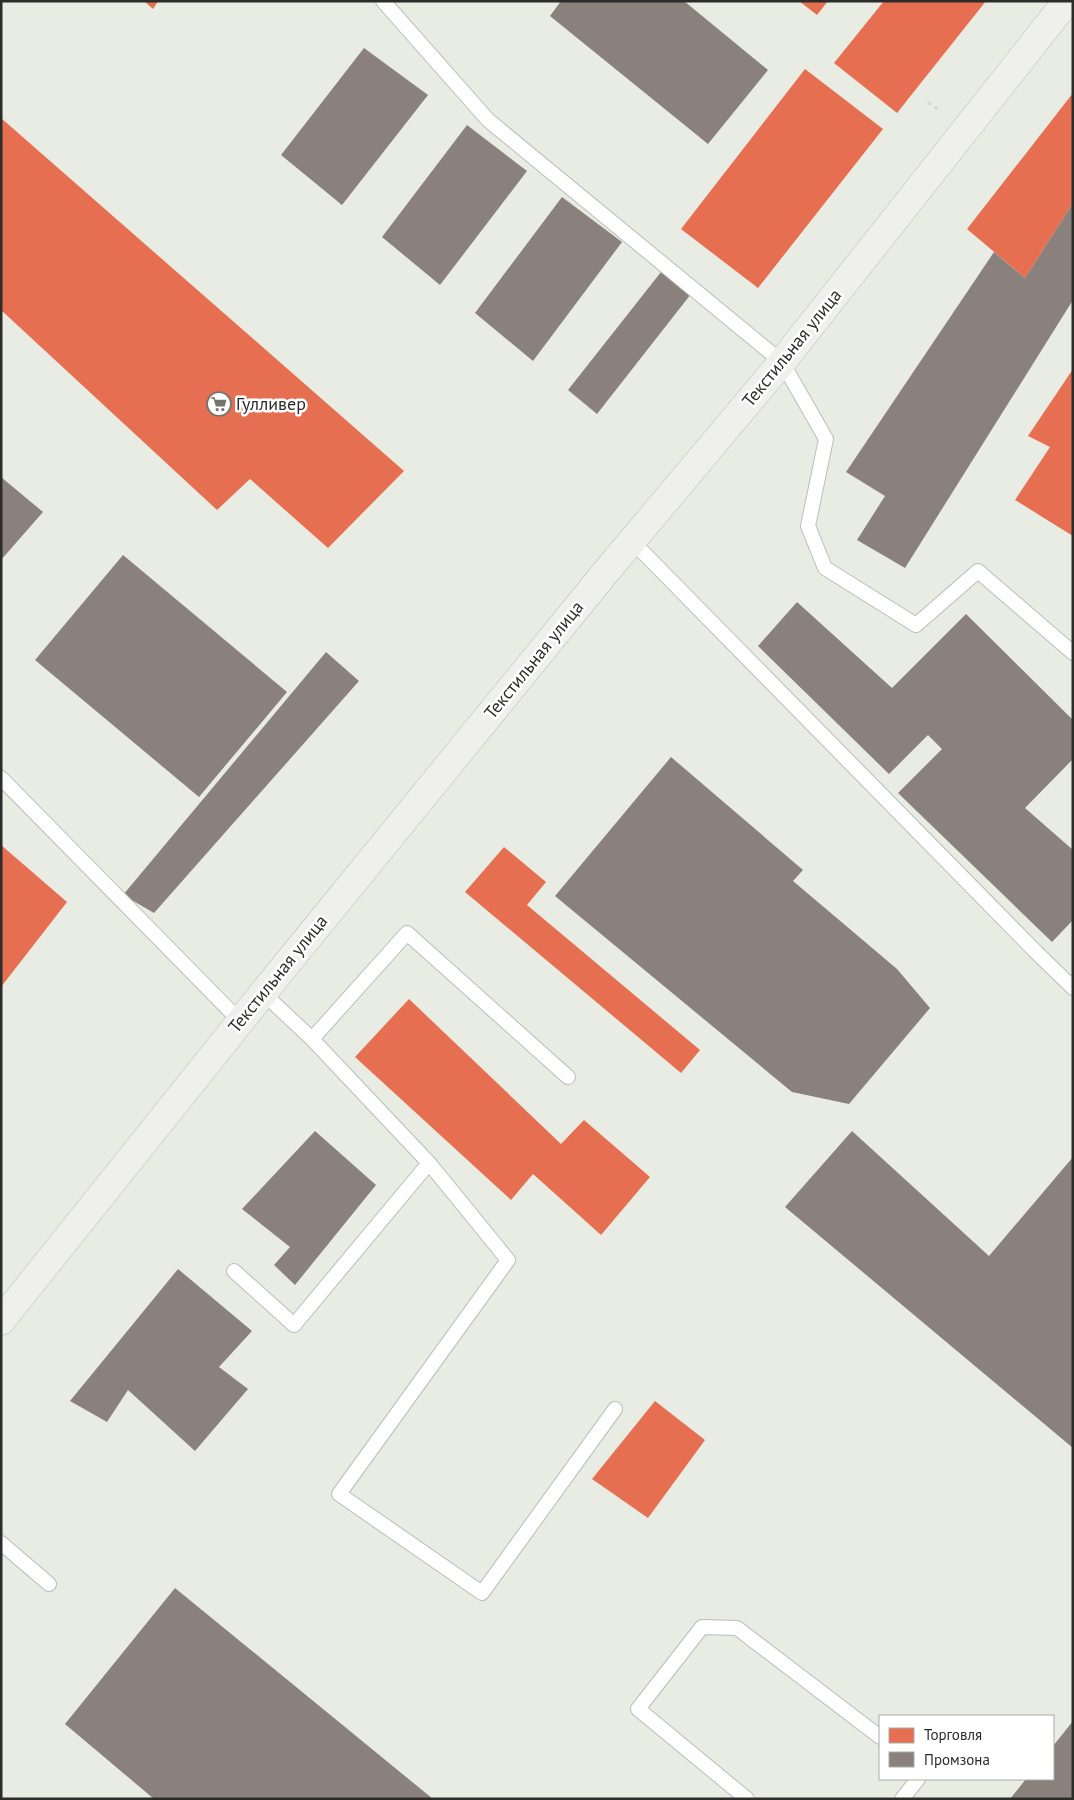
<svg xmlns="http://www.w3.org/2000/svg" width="1074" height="1800" font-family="'PT Sans',sans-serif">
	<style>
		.built { fill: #e8ece3; fill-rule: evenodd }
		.shops { fill: #e76f51 }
		.industry { fill: #8a817c }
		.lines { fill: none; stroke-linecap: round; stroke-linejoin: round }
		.service-casing { stroke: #bcbcba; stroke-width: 16 }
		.secondary-casing { stroke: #bcbcba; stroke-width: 29 }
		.path { stroke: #d7d8d6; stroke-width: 3; stroke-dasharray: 4 4; stroke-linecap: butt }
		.service { stroke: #fefefe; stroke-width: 14 }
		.secondary { stroke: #eff0ec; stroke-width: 28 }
		.labels { text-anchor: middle; stroke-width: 5; stroke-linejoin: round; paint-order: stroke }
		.street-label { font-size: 18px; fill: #2c2d2b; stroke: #fff }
		.poi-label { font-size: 18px; fill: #2c2d2b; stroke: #fff; text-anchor: start }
	</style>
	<rect width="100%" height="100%" fill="#f7f8f5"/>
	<path class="built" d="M1 1H1073V1799H1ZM880 1716H1053V1779H880Z"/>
	<path class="shops" d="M144 1H158L153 9Z
		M799 1H828L817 15Z
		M884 1H986L897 113 834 63Z
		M805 69 883 129 758 288 681 229Z
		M1073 93V203L1025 278 967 229Z
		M1 118 404 471 328 548 250 479 217 510 1 310Z
		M1073 369V536L1015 500 1050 447 1028 436Z
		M1 845 67 902 1 987Z
		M504 847 546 882 527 905 700 1050 681 1073 465 892Z
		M409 999 561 1144 584 1120 650 1177 601 1235 533 1174 511 1200 355 1057Z
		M655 1401 705 1440 648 1518 592 1479Z"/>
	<path class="industry" d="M561 1H684L768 70 708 144 550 16Z
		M364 48 428 95 342 205 281 155Z
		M467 125 527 171 440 285 382 237Z
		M562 197 622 242 533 361 475 313Z
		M1073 203V300L905 568 857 540 885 496 846 472 994 252 1025 278Z
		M661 272 691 294 597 414 568 390Z
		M1 477 43 512 1 560Z
		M123 555 287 692 199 797 35 660Z
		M797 602 892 688 966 614 1073 720V759L1025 808 1073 850V920L1052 942 898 793 942 749 928 735 889 774 758 646Z
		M326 652 359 681 154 913 123 895Z
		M671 757 803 870 793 881 897 969 930 1008 849 1104 792 1092 555 896Z
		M315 1131 376 1185 295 1285 274 1265 290 1247 242 1209Z
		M852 1131 989 1256 1073 1157V1448L785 1207Z
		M178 1269 252 1331 219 1367 248 1389 195 1451 128 1390 107 1422 70 1401Z
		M175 1588 433 1799H154L65 1724Z
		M1073 1721V1799H1010L1026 1779H1053V1746Z"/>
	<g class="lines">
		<g class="service-casing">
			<path id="service" d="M383 1 488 120 782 362 826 439 808 526 825 568 916 625 978 571 1073 653
				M632 541 1036 952 1073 988
				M1 778 240 1021
				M263 993 312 1039 429 1163 508 1260 339 1494 482 1593 615 1409
				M312 1039 407 933 568 1077
				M234 1271 294 1325 429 1163
				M1 1543 49 1584
				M747 1799 638 1709 702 1627 737 1628 880 1737
				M902 1799 918 1779"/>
		</g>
		<g class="secondary-casing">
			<path id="secondary" d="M1 1321 263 993 605 573 782 362 1067 1"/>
		</g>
		<path class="path" d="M928 102 941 112"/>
		<use href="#service" class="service"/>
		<use href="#secondary" class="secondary"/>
	</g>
	<defs>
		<g id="supermarket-ring" transform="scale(1.25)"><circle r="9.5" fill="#fff" stroke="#737472" stroke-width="1.5"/><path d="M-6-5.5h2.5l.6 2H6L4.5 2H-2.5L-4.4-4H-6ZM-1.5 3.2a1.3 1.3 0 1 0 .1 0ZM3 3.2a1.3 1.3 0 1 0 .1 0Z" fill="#737472"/></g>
	</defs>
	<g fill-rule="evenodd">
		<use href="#supermarket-ring" x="219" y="404"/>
	</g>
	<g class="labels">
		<g class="street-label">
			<text transform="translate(792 348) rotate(-51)" y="6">Текстильная улица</text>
			<text transform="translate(534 660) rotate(-51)" y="6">Текстильная улица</text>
			<text transform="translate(278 974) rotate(-51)" y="6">Текстильная улица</text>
		</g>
		<g class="poi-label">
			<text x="236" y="410">Гулливер</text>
		</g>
	</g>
	<rect width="1074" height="1800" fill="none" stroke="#2c2d2b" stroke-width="5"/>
	<rect x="879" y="1715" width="175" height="65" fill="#ffffff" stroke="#ababaa"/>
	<rect x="889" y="1728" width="25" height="15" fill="#e76f51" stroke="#ababaa"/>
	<text x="924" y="1740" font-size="15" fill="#2c2d2b">Торговля</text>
	<rect x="889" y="1752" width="25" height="15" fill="#8a817c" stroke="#ababaa"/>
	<text x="924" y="1765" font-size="15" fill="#2c2d2b">Промзона</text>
</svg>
